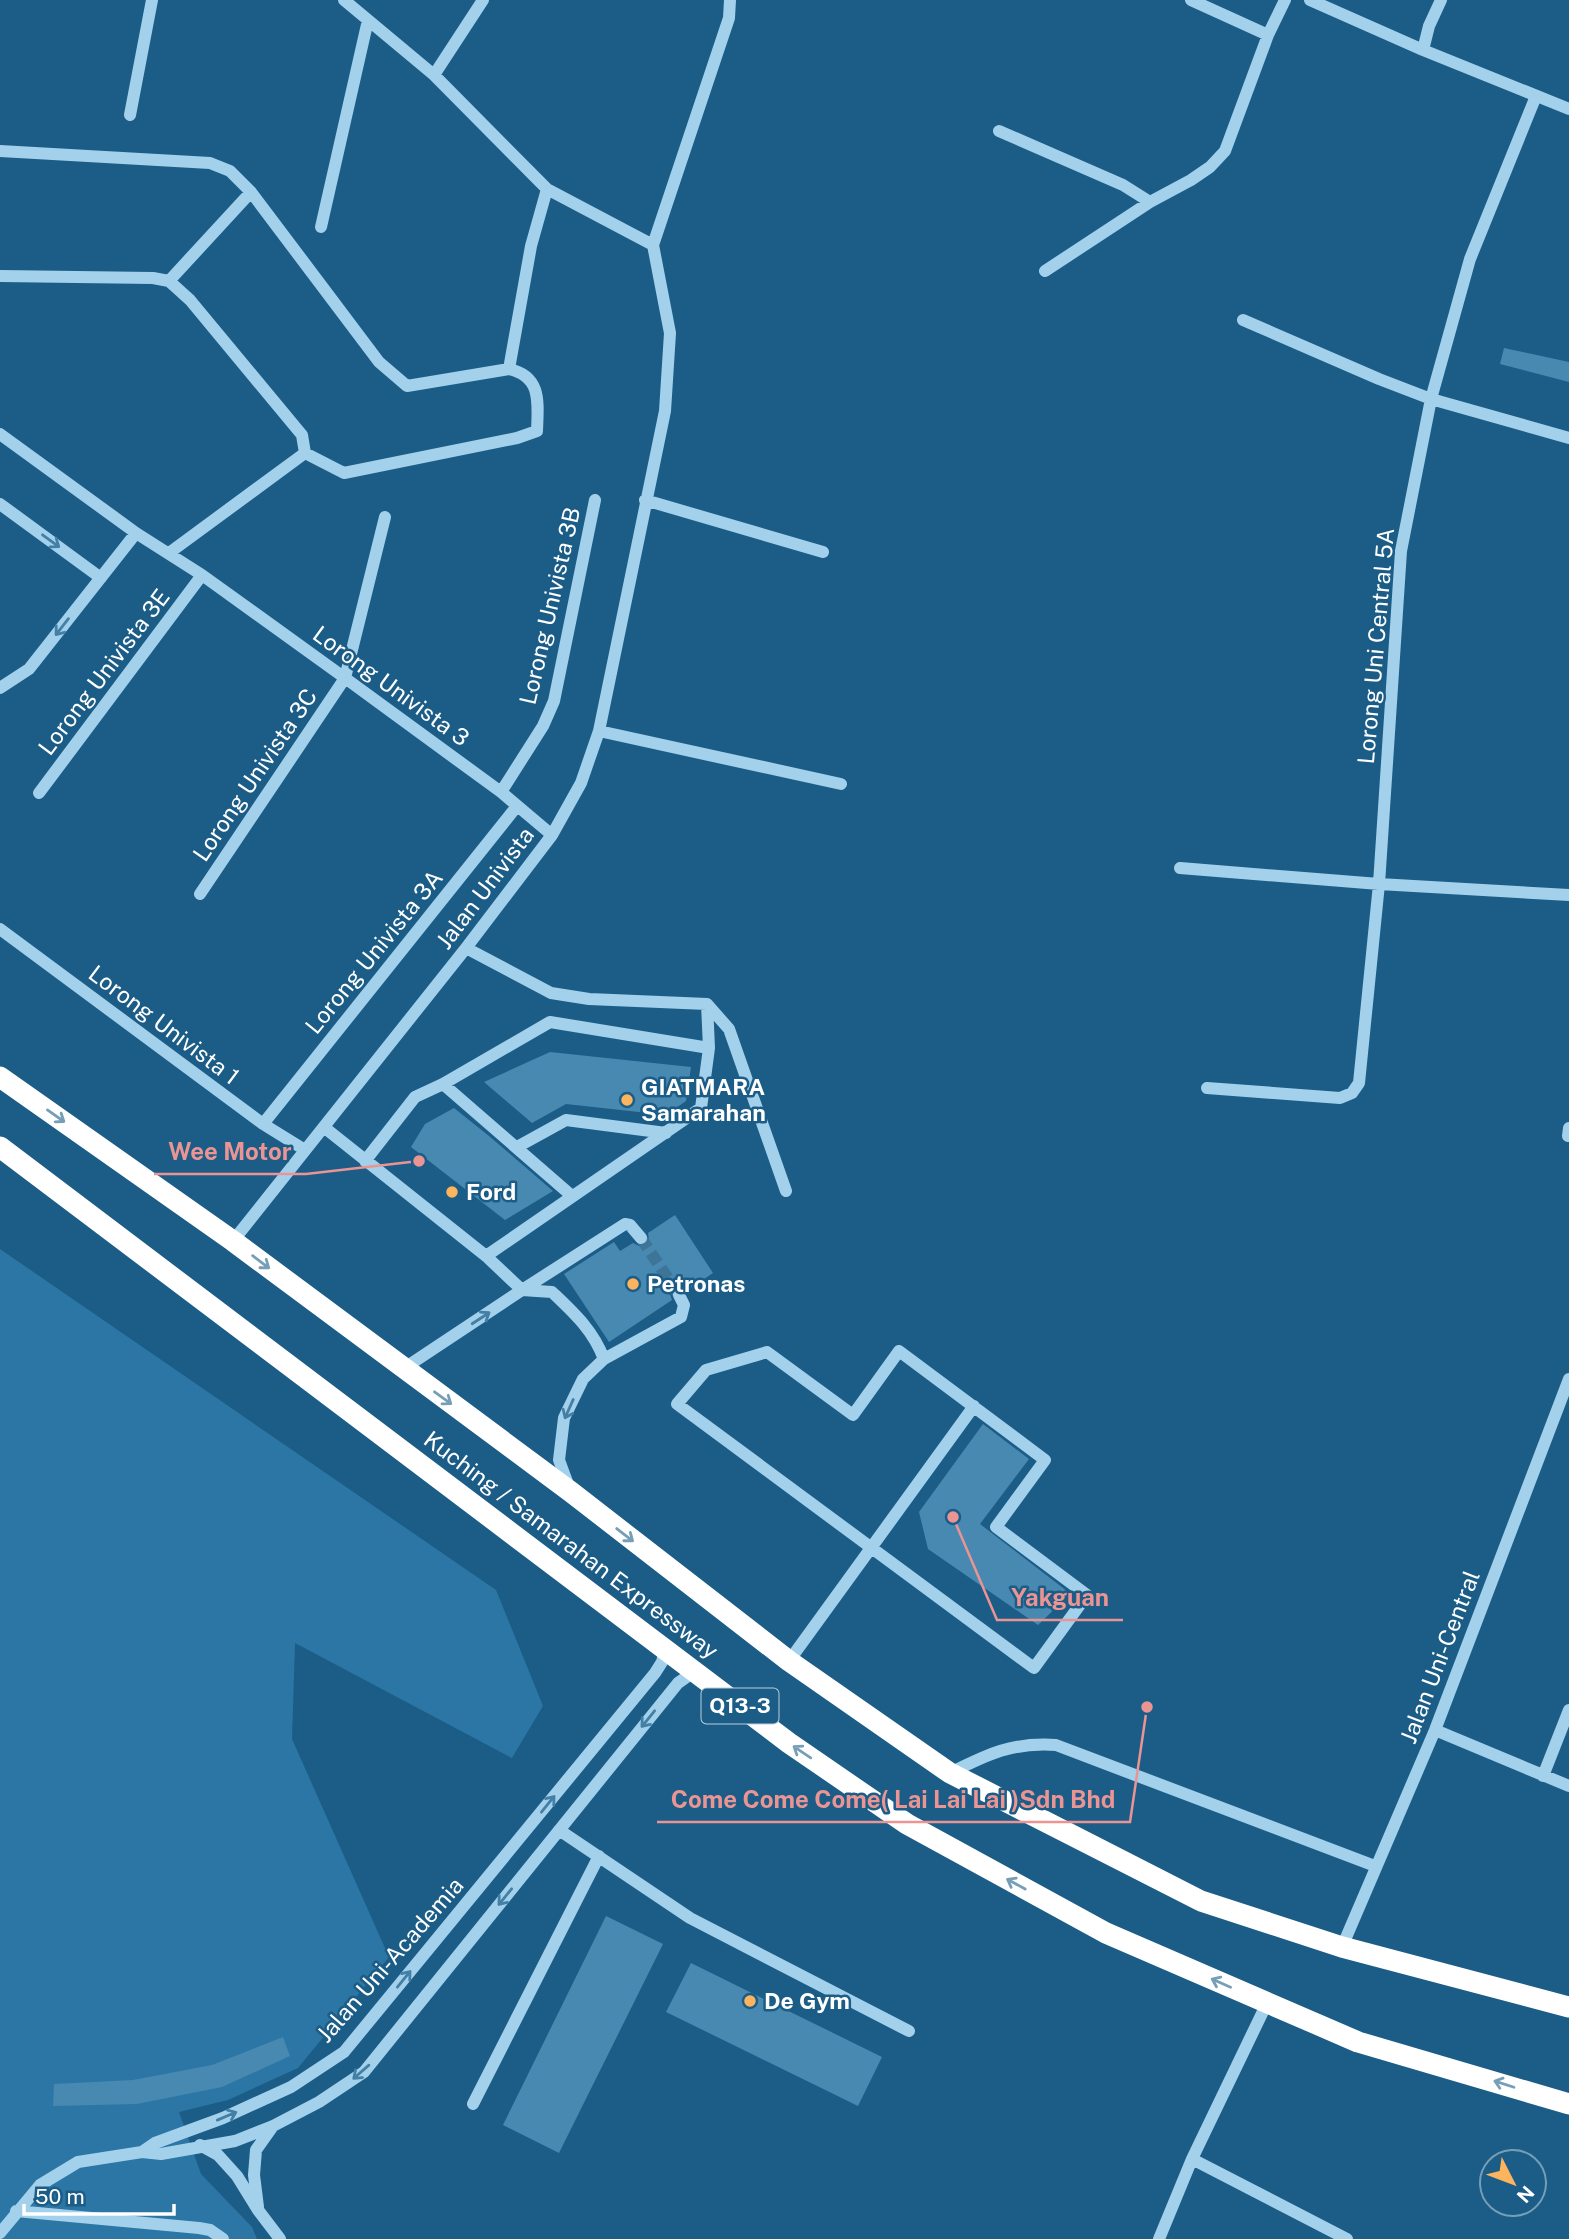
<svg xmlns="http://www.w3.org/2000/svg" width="1569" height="2239" font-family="'Public Sans',sans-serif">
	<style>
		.green { fill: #2b76a4 }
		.building { fill: #4889b2 }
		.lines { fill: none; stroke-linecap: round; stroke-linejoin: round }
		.minor-tunnel { stroke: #3d7599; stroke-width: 12; stroke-dasharray: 12 6; stroke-linecap: butt }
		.minor { stroke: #a3d1ec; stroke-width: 12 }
		.highway { stroke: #fff; stroke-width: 21 }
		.oneway { stroke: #4480a5 }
		.oneway2 { stroke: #769eb7 }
		.poi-dot { fill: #fdb45f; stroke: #1b5d87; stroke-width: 2.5 }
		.labels { text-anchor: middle; stroke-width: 5; stroke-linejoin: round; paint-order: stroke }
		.shield { fill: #1b5d87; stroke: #bbcedb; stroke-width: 2 }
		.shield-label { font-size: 21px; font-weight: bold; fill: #fff }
		.street-label { font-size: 23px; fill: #fff; stroke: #1b5d87 }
		.poi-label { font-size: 23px; font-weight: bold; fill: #fff; stroke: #1b5d87; text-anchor: start }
		.leader { fill: none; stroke: #ea9494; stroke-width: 2.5 }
		.callout-dot { fill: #ea9494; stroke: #1b5d87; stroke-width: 2.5 }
		.callout-label { font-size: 24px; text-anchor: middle; font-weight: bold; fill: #ea9494; stroke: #1b5d87; stroke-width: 5; stroke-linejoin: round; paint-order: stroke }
	</style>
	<rect width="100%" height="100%" fill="#1b5d87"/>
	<path class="green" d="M0 1249 496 1590 543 1706 512 1758 295 1643 292 1739 389 1957 298 2068 228 2100 179 2112 201 2174 252 2227 257 2239H0Z"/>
	<path class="building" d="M1504 348 1569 362V382L1500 364Z
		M550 1052 691 1067 686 1101 666 1115 566 1104 532 1123 484 1082Z
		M454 1108 489 1136 553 1191 505 1220 411 1147 425 1124Z
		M675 1215 713 1273 686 1291 680 1286 675 1288 670 1294 672 1300 609 1342 564 1274 614 1242 620 1251 633 1243 639 1246 646 1245 649 1240 648 1233Z
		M983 1424 1029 1459 980 1524 1067 1591 1068 1596 1038 1625 928 1549 919 1512Z
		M606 1916 663 1944 559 2153 503 2125Z
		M691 1963 882 2057 858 2106 666 2012Z
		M283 2037 290 2056 222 2087 137 2104 53 2106 54 2084 133 2080 212 2065Z"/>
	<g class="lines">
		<path class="minor-tunnel" d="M641 1238 679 1295"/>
		<path class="minor" d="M344 0 434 75 547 189 653 245
			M1191 0 1268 35
			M1310 0 1423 50 1569 109
			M1423 50 1429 26 1441 0
			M434 75 483 0
			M130 115 152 0
			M999 131 1123 185 1150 202
			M0 151 210 163 230 171 251 192 379 362 407 386 509 369C542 376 538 403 537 431L517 438 344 473 305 453
			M321 227 368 20
			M1045 271 1150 202 1191 180 1210 167 1225 151 1268 35 1285 0
			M0 276 153 278 169 281 190 300 302 435 305 453 169 553
			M169 281 251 192
			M1243 320 1379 379 1431 399 1569 438
			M509 369 531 246 547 189
			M0 434 136 533 202 575 345 678 501 792 552 835
			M645 500 823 552
			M0 504 101 578
			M0 688 29 669 136 533
			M599 731 841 784
			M501 792 543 726 554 701 595 500
			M39 793 202 575
			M1180 868 1379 884 1569 895
			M200 894 345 678 385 517
			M0 929 263 1124 305 1150
			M466 948 551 993 589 999 707 1004
			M707 1004 729 1029 786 1191
			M443 1084 572 1196
			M1207 1088 1340 1098 1352 1093 1359 1083 1379 884 1401 551 1431 399 1470 259 1536 96
			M263 1124 517 806
			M325 1128 486 1256 522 1290 625 1224 630 1225 641 1238
			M1568 1136 1569 1128
			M517 1147 566 1120 666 1133
			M365 1161 415 1097 443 1084 550 1022 709 1048
			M233 1241 466 948 552 835 581 783 599 731 665 411 670 333 653 245 729 18 730 0
			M486 1256 701 1108 709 1048 707 1004
			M899 1351 1045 1460 996 1527 1087 1595 1034 1668 677 1404 706 1370 767 1352 853 1415Z
			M604 1359 681 1317 684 1305 679 1295
			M403 1369 522 1290 552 1292C574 1313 593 1330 604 1359L583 1379 564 1418 559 1460 569 1487
			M789 1661 974 1406
			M1435 1730 1569 1786
			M950 1773C988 1754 1012 1742 1056 1745L1375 1866
			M1543 1776 1569 1710
			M559 1830 690 1918 909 2031
			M1342 1947 1435 1730 1569 1379
			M473 2104 599 1856
			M200 2145 218 2155 237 2176 258 2210 280 2239
			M142 2152 155 2143 223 2118 291 2087 344 2052 655 1673 662 1662 665 1650
			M1192 2159 1347 2239
			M258 2207 254 2175 256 2150 273 2126
			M16 2211 199 2228 210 2230 223 2239
			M0 2233 40 2185 78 2162 142 2152 161 2154 235 2141 273 2126 319 2102 364 2072 678 1683 695 1671
			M1159 2239 1192 2159 1267 2003"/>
		<path class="highway" d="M0 1077 233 1241 571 1492 789 1661 950 1773 1201 1901 1342 1947 1569 2007
			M0 1147 789 1743 907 1824 1106 1933 1358 2042 1569 2104"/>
	</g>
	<defs><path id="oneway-shaft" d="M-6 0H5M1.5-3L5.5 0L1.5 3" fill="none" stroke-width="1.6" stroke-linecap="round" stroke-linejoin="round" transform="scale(1.75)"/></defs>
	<g class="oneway">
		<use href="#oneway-shaft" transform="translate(51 541) rotate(36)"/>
		<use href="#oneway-shaft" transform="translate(62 627) rotate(128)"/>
		<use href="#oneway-shaft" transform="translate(481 1318) rotate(-33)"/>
		<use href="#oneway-shaft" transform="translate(569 1409) rotate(114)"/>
		<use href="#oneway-shaft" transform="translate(648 1719) rotate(129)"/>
		<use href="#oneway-shaft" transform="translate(548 1804) rotate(-51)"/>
		<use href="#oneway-shaft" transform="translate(505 1897) rotate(129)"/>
		<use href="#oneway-shaft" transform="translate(404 1979) rotate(-51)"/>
		<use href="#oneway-shaft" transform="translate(361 2072) rotate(139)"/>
		<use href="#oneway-shaft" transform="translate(227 2116) rotate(-23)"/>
	</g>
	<g class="oneway2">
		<use href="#oneway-shaft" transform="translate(56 1116) rotate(35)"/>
		<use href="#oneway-shaft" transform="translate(261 1262) rotate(37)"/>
		<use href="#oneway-shaft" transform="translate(443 1398) rotate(36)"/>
		<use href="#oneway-shaft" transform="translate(625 1535) rotate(38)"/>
		<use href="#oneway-shaft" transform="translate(802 1752) rotate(-146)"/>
		<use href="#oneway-shaft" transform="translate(1016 1884) rotate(-151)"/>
		<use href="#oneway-shaft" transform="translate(1221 1983) rotate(-156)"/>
		<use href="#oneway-shaft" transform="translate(1504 2084) rotate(-162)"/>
	</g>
	<g class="poi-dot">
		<circle cx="627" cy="1100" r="7"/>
		<circle cx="452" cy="1192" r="7"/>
		<circle cx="633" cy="1284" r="7"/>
		<circle cx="750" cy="2001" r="7"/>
	</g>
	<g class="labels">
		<rect class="shield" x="701.5" y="1688.5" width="77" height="35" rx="5"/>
		<g class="shield-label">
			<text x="740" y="1713">Q13-3</text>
		</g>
		<g class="street-label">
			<text transform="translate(550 606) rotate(-77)" y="8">Lorong Univista 3B</text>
			<text transform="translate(1376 646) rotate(-85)" y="8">Lorong Uni Central 5A</text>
			<text transform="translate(104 672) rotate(-53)" y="8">Lorong Univista 3E</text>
			<text transform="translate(391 686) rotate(36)" y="8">Lorong Univista 3</text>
			<text transform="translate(255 775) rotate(-56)" y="8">Lorong Univista 3C</text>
			<text transform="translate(485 888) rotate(-53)" y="8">Jalan Univista</text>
			<text transform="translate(374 952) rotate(-51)" y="8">Lorong Univista 3A</text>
			<text transform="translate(164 1025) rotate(37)" y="8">Lorong Univista 1</text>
			<text transform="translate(571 1545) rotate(37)" y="8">Kuching / Samarahan Expressway</text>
			<text transform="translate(1440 1657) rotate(-69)" y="8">Jalan Uni-Central</text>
			<text transform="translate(390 1960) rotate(-49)" y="8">Jalan Uni-Academia</text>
		</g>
		<g class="poi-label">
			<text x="641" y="1095">GIATMARA<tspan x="641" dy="26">Samarahan</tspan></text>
			<text x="466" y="1200">Ford</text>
			<text x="647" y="1292">Petronas</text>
			<text x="764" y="2009">De Gym</text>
		</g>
	</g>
	<path class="leader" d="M419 1161L306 1174H154M953 1517L997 1620H1123M1147 1707L1130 1822H657"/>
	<g class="callout-dot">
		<circle cx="419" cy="1161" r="7"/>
		<circle cx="953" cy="1517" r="7"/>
		<circle cx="1147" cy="1707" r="7"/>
	</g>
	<g class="callout-label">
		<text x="230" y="1160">Wee Motor</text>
		<text x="1060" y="1606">Yakguan</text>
		<text x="893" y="1808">Come Come Come( Lai Lai Lai )Sdn Bhd</text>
	</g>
	<g transform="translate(1513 2183) rotate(132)"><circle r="33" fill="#1b5d87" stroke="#769eb7" stroke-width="2"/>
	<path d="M0-5L12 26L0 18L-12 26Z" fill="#fdb45f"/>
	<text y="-10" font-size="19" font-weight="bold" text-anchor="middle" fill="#ffffff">N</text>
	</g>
	<path d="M24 2204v10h150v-10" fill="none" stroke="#ffffff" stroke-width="3.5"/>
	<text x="35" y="2204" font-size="21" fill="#ffffff" stroke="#1b5d87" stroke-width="5" paint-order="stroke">50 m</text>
</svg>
